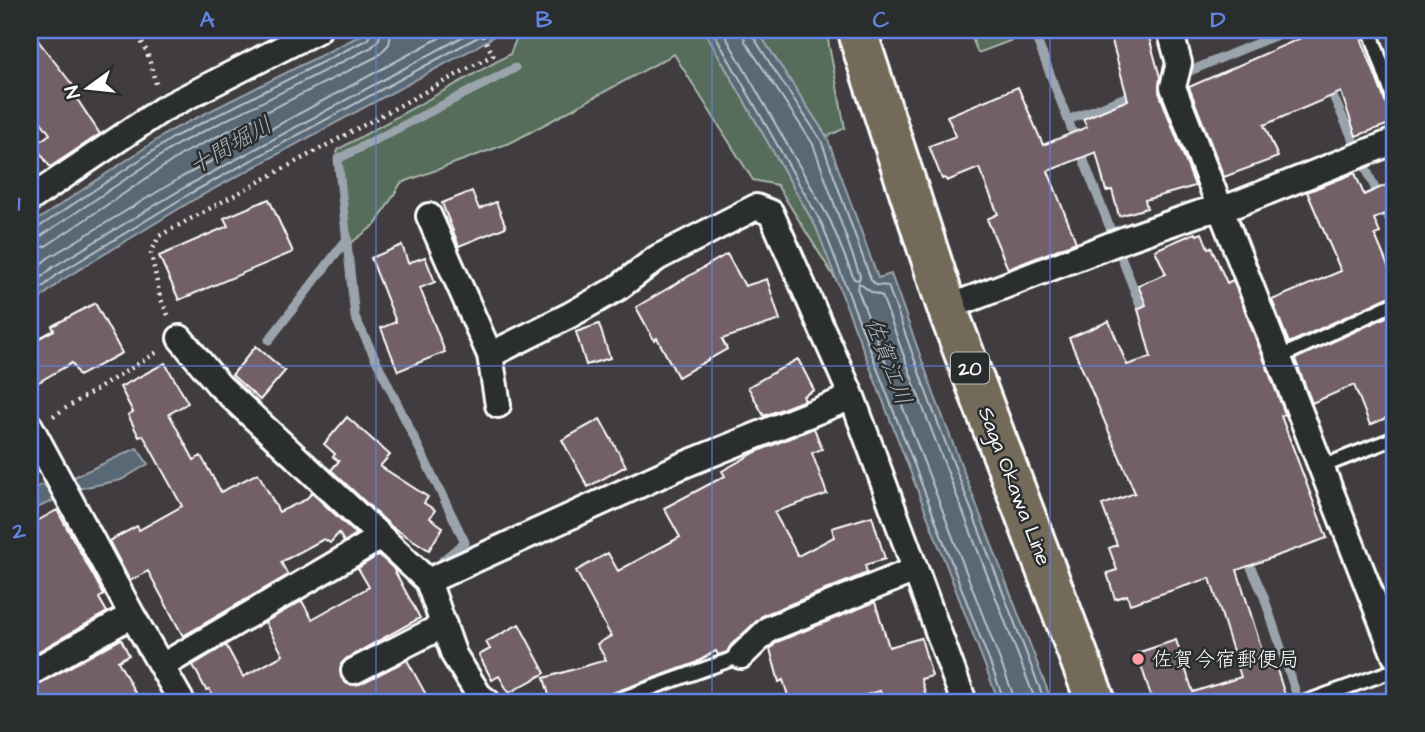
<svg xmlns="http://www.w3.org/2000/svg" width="1425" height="732" font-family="'Architects Daughter','Klee One',sans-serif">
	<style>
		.green { fill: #546d5a; stroke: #aab6ac; stroke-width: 2 }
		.water { fill: #586774; stroke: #9ba4ac; stroke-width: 2 }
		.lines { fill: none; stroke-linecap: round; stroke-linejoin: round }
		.shore { stroke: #bcc2c7; stroke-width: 2 }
		.stream { stroke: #9ba4ac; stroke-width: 9 }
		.building { fill: #725f67; stroke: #fff; stroke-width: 2 }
		.lane-casing { stroke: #fff; stroke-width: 18 }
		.street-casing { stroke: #fff; stroke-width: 30 }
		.primary-casing { stroke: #fff; stroke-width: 44 }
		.path { stroke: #fff; stroke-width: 4.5; stroke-dasharray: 2 5; stroke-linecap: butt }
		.lane { stroke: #2a2d2e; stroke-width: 12 }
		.street { stroke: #2a2d2e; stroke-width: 24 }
		.primary { stroke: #736b5a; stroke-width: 38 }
		.grid { fill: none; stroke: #6183e4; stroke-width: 2; stroke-opacity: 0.55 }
		.poi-dot { fill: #ff9aa2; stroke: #2a2d2e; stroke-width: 2.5 }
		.labels { text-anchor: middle; stroke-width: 5; stroke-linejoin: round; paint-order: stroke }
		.shield { fill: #2a2d2e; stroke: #bfc0c0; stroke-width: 2 }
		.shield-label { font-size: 19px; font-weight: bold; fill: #fff }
		.street-label { font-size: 21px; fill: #fff; stroke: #2a2d2e }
		.poi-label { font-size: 21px; fill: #fff; stroke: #2a2d2e; text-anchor: start }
		.water-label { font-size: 23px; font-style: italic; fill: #acb3ba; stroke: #2a2d2e }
		.neatline { fill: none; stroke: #6183e4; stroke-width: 2.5 }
		.grid-label { font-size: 23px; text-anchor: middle; font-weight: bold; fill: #6183e4 }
	</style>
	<rect width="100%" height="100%" fill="#403c3f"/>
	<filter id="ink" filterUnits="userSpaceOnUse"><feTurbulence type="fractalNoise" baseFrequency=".0143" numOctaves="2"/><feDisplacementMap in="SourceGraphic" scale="14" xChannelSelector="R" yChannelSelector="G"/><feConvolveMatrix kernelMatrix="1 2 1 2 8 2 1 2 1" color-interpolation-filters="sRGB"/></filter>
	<g filter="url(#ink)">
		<path class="green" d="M520 30H704L816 227 841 288 777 185 753 180 674 54 512 142 401 183 376 224 351 243 337 150 510 54Z
			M757 30H826L845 128 827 137Z
			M969 30H1024L1026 35 978 53Z"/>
		<path class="water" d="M371 30H504L471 50 195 199 62 280 30 307V225L170 131Z
			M704 30H757L827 137 878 278 891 274 934 394 1052 702H999L816 227Z
			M137 448 148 464 121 480 82 488 30 511V492L42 484 48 489Z"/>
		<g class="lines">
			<path class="shore" d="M712 30 822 224 1005 702
				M722 30 830 220 854 279 859 280 860 276 813 144 745 41 743 30
				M752 30 753 36 771 65 821 140 871 280 876 285 888 286 928 397 1045 702
				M30 230 36 229 174 137 368 39 372 30
				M30 239 41 236 178 144 372 47 379 39 381 30
				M30 250 46 246 184 153 378 56 389 44 392 30
				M30 273 48 258 182 177 454 30
				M30 287 53 267 187 186 475 30
				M30 298 58 274 191 193 491 30
				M1014 702 1013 694 857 288 859 283 871 292 882 296 920 400 1036 702"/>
			<path class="stream" d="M1033 30 1145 318
				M1302 30 1310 46
				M1329 87 1395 232
				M1149 88 1289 30
				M1068 120 1136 93
				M269 340 347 239
				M1246 556 1264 597 1299 702
				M443 560 465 542 355 317 338 159 515 68"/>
		</g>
		<path class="building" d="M30 30 81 96 77 99 100 134 50 167 35 145 50 134 30 107Z
			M1109 30H1147L1160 77 1159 92 1195 186 1145 200 1147 208 1119 216 1112 190 1106 191 1096 152 1048 171 1076 242 1008 269 987 219 998 214 979 168 947 181 945 178 942 179 929 146 956 136 947 116 1018 87 1043 145 1087 127 1083 119 1128 100Z
			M1319 30H1358L1387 106 1395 112V122L1356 136 1341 92 1264 125 1278 157 1224 177 1189 87Z
			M1355 173 1364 195 1395 181V209L1374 219 1380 233 1375 235 1395 283V294L1289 343 1272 300 1341 271 1307 192Z
			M472 191 479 209 496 202 506 227 459 246 442 203Z
			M269 199 293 252 179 300 159 256 228 226 224 218Z
			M1195 233 1197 235 1202 233 1208 248 1211 247 1227 283 1233 280 1285 414 1281 416 1327 538 1237 570 1268 669 1276 667 1286 698 1273 702H1153L1137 653 1176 640 1193 692 1241 677 1210 578 1130 604 1127 595 1115 599 1107 573 1117 570 1109 548 1117 545 1102 505 1135 493 1069 338 1109 321 1127 365 1151 357 1138 309 1146 305 1138 285 1166 274 1155 250Z
			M402 245 408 263 425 257 435 282 420 288 445 352 398 371 381 328 396 322 371 258Z
			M727 254 745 286 767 279 780 320 722 339 727 349 678 377 657 338 654 340 636 307Z
			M95 303 122 353 79 376 72 363 30 387V343L54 330 52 326Z
			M1395 313V414L1370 425 1354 385 1312 403 1295 359Z
			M599 324 610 358 586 365 576 332Z
			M256 346 285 371 260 400 232 375Z
			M798 359 814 390 803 396 805 400 764 416 748 387Z
			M165 363 188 403 169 414 194 460 201 456 221 492 258 473 279 512 305 500 312 493 356 534 344 542 339 533 330 543 324 539 281 562 288 575 183 636 148 571 130 581 109 541 137 526 139 530 182 506 143 435 139 437 128 415 133 412 120 387Z
			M347 417 390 455 380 466 428 497 424 503 435 510 430 518 443 527 429 550 392 527 331 470 339 461 333 457 335 454 324 444Z
			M600 419 626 466 588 487 562 440Z
			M814 428 822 449 812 453 827 494 774 512 798 556 834 537 832 528 872 516 885 559 865 565 867 573 763 615 731 645 727 652 718 655 716 651 693 664 609 694 603 702H551L544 678 606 660 597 644 611 636 576 571 608 553 618 571 680 537 664 508 725 476 722 471 756 452Z
			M57 510 104 595 99 598 107 612 30 656V525Z
			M379 555 393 568 420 618 347 658 341 664V677L347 684H360L407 660 430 702H197L212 694 209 689 206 690 193 665 226 645 243 677 283 655 265 622 302 601 312 619 369 587 358 568Z
			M875 602 889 647 921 638 932 676 921 679 928 702H884L880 691 842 702H790L783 680 779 682 770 649 777 642Z
			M519 624 545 673 509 693 499 676 492 680 479 655 490 649 486 642Z
			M121 639 129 655 118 661 140 702H41L33 687Z"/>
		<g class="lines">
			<g class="lane-casing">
				<path id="lane" d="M1370 30 1395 103
					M1280 357 1395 303
					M1321 467 1395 438
					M612 702 741 656
					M1306 702 1395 670"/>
			</g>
			<g class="street-casing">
				<path id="street" d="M1170 30 1179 63 1173 87 1395 656
					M30 199 163 109 318 30
					M429 216 490 355 498 405
					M947 308 1126 239 1200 213 1234 205 1395 141
					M180 338 219 385 428 581 454 655 479 695 488 702
					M490 355 570 315 618 288 657 258 756 207 771 213 852 397 964 702
					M30 426 132 615 182 702
					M428 581 681 466 852 397
					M741 656 769 629 915 570
					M162 666 381 537
					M354 671 444 625
					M30 673 132 615"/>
			</g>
			<g class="primary-casing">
				<path id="primary" d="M858 30 861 44 947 308 1096 702"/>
			</g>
			<path class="path" d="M135 30 147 52 156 84
				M168 315 160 297 151 253 159 236 493 55 480 30
				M53 416 159 351"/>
			<use href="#lane" class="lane"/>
			<use href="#street" class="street"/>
			<use href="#primary" class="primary"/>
		</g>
	</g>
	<path class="grid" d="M376 30V702M712 30V702M1050 30V702M30 366H1395"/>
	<circle class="poi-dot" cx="1138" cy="659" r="7"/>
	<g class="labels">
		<rect class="shield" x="951" y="352.5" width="38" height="31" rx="5"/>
		<g class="shield-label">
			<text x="970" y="375">20</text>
		</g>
		<g class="street-label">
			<text transform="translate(1015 486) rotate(69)" y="7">Saga Okawa Line</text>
		</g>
		<g class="poi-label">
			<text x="1152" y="666">佐賀今宿郵便局</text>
		</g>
		<g class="water-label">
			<text transform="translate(230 145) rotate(-30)" y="8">十間堀川</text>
			<text transform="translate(889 361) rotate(69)" y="8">佐賀江川</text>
		</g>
	</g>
	<rect width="1425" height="732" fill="none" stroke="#2a2d2e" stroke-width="77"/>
	<g transform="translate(88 88) rotate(255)" stroke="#2a2d2e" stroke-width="5" paint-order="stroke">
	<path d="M0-5L12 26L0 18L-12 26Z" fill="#ffffff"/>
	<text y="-10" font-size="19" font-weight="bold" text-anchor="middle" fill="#ffffff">N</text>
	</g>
	<rect x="38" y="38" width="1348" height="656" class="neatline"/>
	<g class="grid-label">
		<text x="207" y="27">A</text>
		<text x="544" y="27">B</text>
		<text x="881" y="27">C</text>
		<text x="1218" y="27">D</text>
		<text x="19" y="210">1</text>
		<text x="19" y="538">2</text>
	</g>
</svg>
